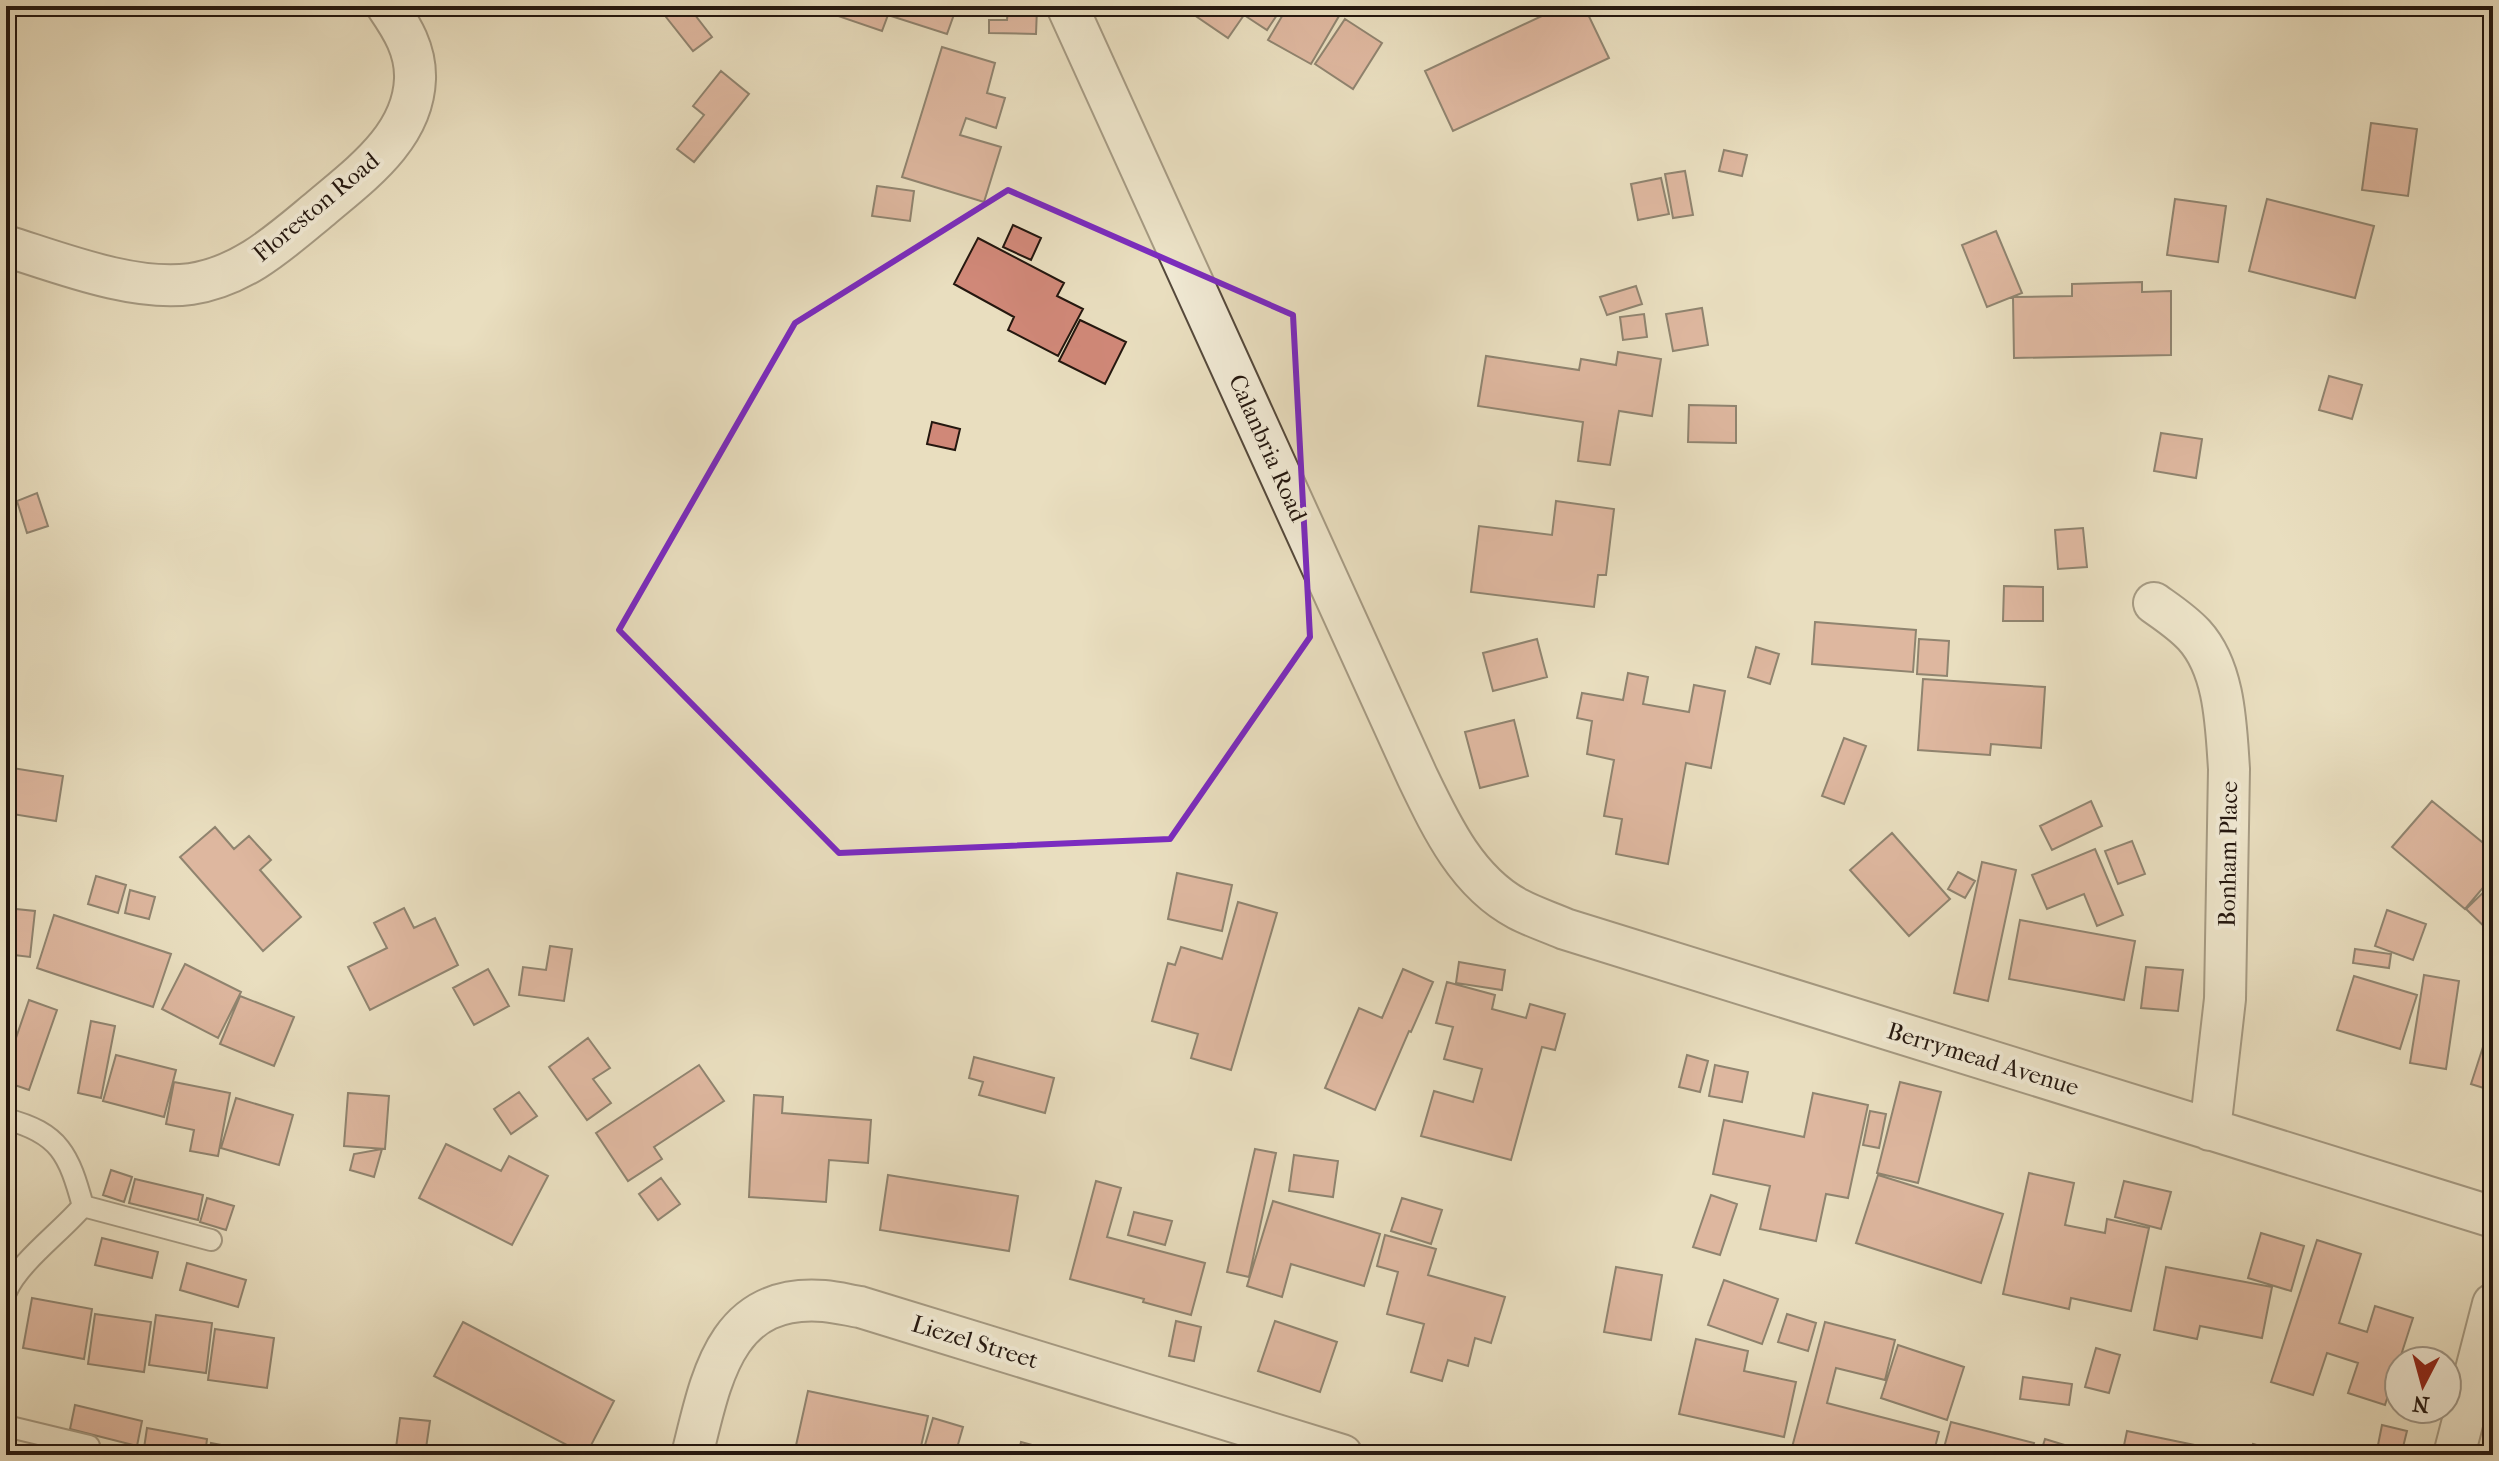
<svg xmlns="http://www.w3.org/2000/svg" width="2499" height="1461" font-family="'IM FELL French Canon',serif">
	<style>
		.building { fill: #d08878; stroke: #24170f; stroke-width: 2 }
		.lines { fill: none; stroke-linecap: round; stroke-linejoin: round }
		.lane-casing { stroke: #55493b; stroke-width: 24 }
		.street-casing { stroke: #55493b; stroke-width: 44 }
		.lane { stroke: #f1ead5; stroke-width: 20 }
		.street { stroke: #f1ead5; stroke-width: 40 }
		.marked { fill: none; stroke: #7b2cbf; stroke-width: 6; stroke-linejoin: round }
		.labels { text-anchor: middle; stroke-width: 8; stroke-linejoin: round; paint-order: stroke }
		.street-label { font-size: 24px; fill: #24170f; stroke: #f1ead5 }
	</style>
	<rect width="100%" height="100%" fill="#e9debf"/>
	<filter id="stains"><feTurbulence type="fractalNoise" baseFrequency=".0025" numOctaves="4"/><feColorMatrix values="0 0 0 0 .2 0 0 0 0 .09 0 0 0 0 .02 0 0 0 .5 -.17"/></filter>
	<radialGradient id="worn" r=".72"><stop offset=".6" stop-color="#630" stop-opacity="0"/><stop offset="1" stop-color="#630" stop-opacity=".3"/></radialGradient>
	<path class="building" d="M680 6H688L712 37 693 51 666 17Z
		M842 6H957L947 34 888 15 882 31 838 16Z
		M1181 6H1283L1267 30 1244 15 1228 38Z
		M1288 6H1322L1339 16 1311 64 1268 40Z
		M1563 6H1584L1609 58 1453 131 1425 71Z
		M1008 7 1037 8 1036 34 989 33V20H1007Z
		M1345 19 1382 43 1353 89 1315 64Z
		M942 47 995 63 987 93 1005 98 996 128 966 118 960 135 1001 147 984 202 902 177Z
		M721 71 749 94 694 162 677 149 704 115 693 106Z
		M2371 123 2417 129 2408 196 2362 190Z
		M1724 150 1747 155 1742 176 1719 171Z
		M1685 171 1693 215 1673 218 1665 174Z
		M1661 178 1669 214 1638 220 1631 184Z
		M877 186 914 191 910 221 872 216Z
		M2175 199 2226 206 2218 262 2167 255Z
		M2267 199 2374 226 2355 298 2249 271Z
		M1013 225 1041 238 1031 260 1003 247Z
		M1996 231 2022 293 1987 307 1962 245Z
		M978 238 1064 283 1057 296 1083 309 1058 356 1008 330 1014 317 954 284Z
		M2142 282V292L2171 291V355L2014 358 2013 297 2072 296V284Z
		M1636 286 1642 304 1607 315 1600 297Z
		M1702 308 1708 345 1673 351 1666 314Z
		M1644 314 1647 337 1623 340 1620 317Z
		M1080 320 1126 342 1105 384 1059 361Z
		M1618 352 1661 359 1652 416 1619 411 1610 465 1578 461 1583 422 1478 406 1486 356 1579 370 1581 359 1616 365Z
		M2329 376 2362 385 2352 419 2319 410Z
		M1689 405 1736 406V443L1688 442Z
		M932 422 960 429 955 450 927 444Z
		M2161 433 2202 439 2196 478 2154 471Z
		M37 493 48 526 27 533 17 501Z
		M1556 501 1614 509 1606 575H1598L1594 607 1471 592 1479 526 1552 535Z
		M2083 528 2087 567 2058 569 2055 530Z
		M2004 586 2043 587V621H2003Z
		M1815 622 1916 630 1913 672 1812 664Z
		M1537 639 1547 677 1493 691 1483 653Z
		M1919 639 1949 641 1947 676 1917 674Z
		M1756 647 1779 654 1770 684 1748 677Z
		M1628 673 1648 677 1643 704 1689 712 1694 685 1725 691 1711 768 1686 763 1668 864 1616 854 1622 819 1604 816 1614 760 1587 754 1592 721 1577 718 1582 693 1623 700Z
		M1923 679 2045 687 2041 748 1991 744 1990 755 1918 750Z
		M1514 720 1528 776 1480 788 1465 732Z
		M1844 738 1866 746 1844 804 1822 796Z
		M6 767 63 776 56 821 6 813Z
		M2091 801 2102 826 2052 850 2040 826Z
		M2432 801 2493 851V876L2465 909 2392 847Z
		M215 827 234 849 249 836 271 860 260 870 301 917 263 951 180 857Z
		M1892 833 1950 899 1909 936 1850 870Z
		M2132 841 2145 874 2118 884 2105 851Z
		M2095 849 2123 915 2097 926 2084 894 2047 909 2032 875Z
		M1982 862 2016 870 1988 1001 1954 993Z
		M1958 872 1975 881 1965 898 1948 889Z
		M1177 873 1232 885 1222 931 1168 919Z
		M96 876 126 885 118 913 88 904Z
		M2493 883V932L2492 934 2466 909Z
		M130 890 155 897 149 919 125 913Z
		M1238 902 1277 913 1231 1070 1191 1058 1198 1034 1152 1021 1168 963 1175 965 1181 947 1222 959Z
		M6 908 35 911 30 957 6 954Z
		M404 908 414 928 435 918 458 965 370 1010 348 967 387 948 374 923Z
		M2387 910 2426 924 2413 960 2375 946Z
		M54 915 171 954 153 1007 37 968Z
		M2020 920 2135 941 2124 1000 2009 979Z
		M550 946 572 949 564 1001 519 995 523 967 546 970Z
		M2355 949 2391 954 2389 968 2353 963Z
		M1459 962 1505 970 1502 990 1456 983Z
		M185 964 241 992 218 1038 162 1009Z
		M2146 967 2183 970 2178 1011 2141 1008Z
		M488 969 509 1006 474 1025 453 988Z
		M1403 969 1433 982 1411 1032 1409 1031 1375 1110 1325 1088 1359 1008 1382 1018Z
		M2424 975 2459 981 2446 1069 2410 1063Z
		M2354 976 2417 995 2400 1049 2337 1030Z
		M1447 982 1495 995 1492 1009 1526 1018 1530 1004 1565 1014 1555 1050 1542 1047 1511 1160 1421 1136 1434 1091 1473 1102 1482 1069 1444 1059 1453 1027 1436 1023Z
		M240 996 294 1017 274 1066 220 1044Z
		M29 1000 57 1010 29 1090 6 1082V1067Z
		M2492 1019 2493 1020V1091L2471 1084Z
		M91 1021 115 1026 101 1098 78 1093Z
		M588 1038 610 1068 593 1079 611 1103 587 1120 549 1067Z
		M116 1055 176 1070 164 1117 103 1101Z
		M1687 1055 1708 1061 1700 1092 1679 1087Z
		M974 1057 1054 1078 1045 1113 979 1095 983 1082 969 1078Z
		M699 1065 724 1101 654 1147 662 1159 628 1181 596 1133Z
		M1715 1065 1748 1072 1742 1102 1709 1096Z
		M174 1082 230 1093 218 1156 190 1151 194 1130 166 1124Z
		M1900 1082 1941 1092 1918 1183 1877 1173Z
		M519 1092 537 1116 511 1134 494 1109Z
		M348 1093 389 1096 385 1149 344 1146Z
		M1813 1093 1868 1105 1848 1198 1826 1194 1816 1241 1760 1229 1770 1186 1713 1174 1724 1120 1804 1137Z
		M754 1095 783 1097 782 1113 871 1120 868 1163 829 1160 826 1202 749 1197Z
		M236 1098 293 1115 279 1165 221 1148Z
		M1870 1111 1886 1114 1879 1148 1863 1145Z
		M446 1144 501 1171 509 1156 548 1176 512 1245 419 1198Z
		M382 1149 374 1177 350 1170 354 1154Z
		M1255 1149 1276 1153 1249 1277 1227 1272Z
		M1294 1155 1338 1161 1333 1197 1289 1191Z
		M111 1170 132 1177 124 1202 103 1195Z
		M2029 1173 2074 1183 2065 1225 2105 1233 2107 1219 2149 1228 2131 1311 2071 1298 2069 1309 2003 1294Z
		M888 1175 1018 1196 1009 1251 880 1230Z
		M1878 1175 2003 1214 1981 1283 1856 1243Z
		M661 1178 680 1204 658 1220 639 1194Z
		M135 1179 203 1195 198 1220 129 1203Z
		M1096 1181 1121 1188 1107 1237 1205 1263 1191 1315 1143 1302 1144 1299 1070 1279Z
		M2124 1181 2171 1192 2161 1229 2115 1217Z
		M1711 1195 1737 1204 1720 1255 1693 1247Z
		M207 1198 234 1206 226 1230 200 1222Z
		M1402 1198 1442 1210 1431 1244 1391 1231Z
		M1273 1201 1380 1234 1364 1286 1291 1264 1282 1297 1247 1286Z
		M1134 1212 1172 1221 1165 1245 1128 1235Z
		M2261 1233 2304 1246 2291 1291 2248 1278Z
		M1385 1235 1436 1249 1428 1275 1505 1297 1491 1343 1475 1338 1468 1366 1448 1360 1442 1381 1411 1372 1424 1324 1387 1314 1398 1272 1377 1266Z
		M102 1238 158 1252 152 1278 95 1265Z
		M2317 1240 2361 1254 2339 1323 2367 1332 2375 1306 2413 1318 2385 1405 2348 1393 2358 1363 2327 1353 2313 1395 2271 1382Z
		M187 1263 246 1280 238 1307 180 1290Z
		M1616 1267 1662 1275 1651 1340 1604 1332Z
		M2166 1267 2272 1287 2262 1338 2200 1326 2197 1339 2154 1330Z
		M1724 1280 1778 1299 1762 1344 1708 1325Z
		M32 1298 92 1309 84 1359 23 1348Z
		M95 1314 151 1322 144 1372 88 1364Z
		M1787 1314 1816 1323 1808 1351 1778 1342Z
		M156 1315 212 1323 206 1373 149 1365Z
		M1176 1321 1201 1327 1194 1361 1169 1356Z
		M1275 1321 1337 1342 1320 1392 1258 1371Z
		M463 1322 614 1401 586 1455 434 1376Z
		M1825 1322 1895 1340 1885 1380 1836 1368 1827 1403 1939 1432 1933 1455H1790Z
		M215 1329 274 1338 267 1388 208 1380Z
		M1696 1339 1748 1351 1744 1371 1796 1382 1784 1437 1679 1414Z
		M1898 1345 1964 1367 1947 1420 1881 1398Z
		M2096 1348 2120 1355 2109 1393 2085 1387Z
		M2023 1377 2072 1384 2069 1405 2020 1399Z
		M808 1391 928 1416 919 1455H853L819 1448 818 1455 795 1450Z
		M75 1405 142 1421 137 1446 70 1429Z
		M400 1418 430 1421 425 1455H395Z
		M933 1418 963 1427 955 1455H922Z
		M1951 1422 2034 1443 2031 1455H1942Z
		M2382 1425 2407 1431 2401 1455H2376Z
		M147 1428 207 1439 205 1455H143Z
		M2127 1431 2243 1455H2122Z
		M2045 1439 2084 1451 2083 1455H2040Z
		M1021 1442 1069 1455H1018Z
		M211 1443 268 1454 209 1455Z
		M2253 1444 2292 1455H2250Z"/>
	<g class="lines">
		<g class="lane-casing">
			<path id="lane" d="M6 1119C60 1133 69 1155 83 1206 61 1232 19 1262 6 1292
				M83 1206 211 1240
				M6 1426 89 1446"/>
		</g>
		<g class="street-casing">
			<path id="street" d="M1067 6 1417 776C1441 826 1467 882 1518 909 1533 917 1549 922 1565 929L2493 1217
				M6 246C60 263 134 292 191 284 244 276 281 241 321 208 361 174 413 137 415 79 416 50 402 28 387 6
				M2154 603C2168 613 2182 622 2194 635 2225 669 2226 725 2229 769L2225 999 2210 1130
				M692 1455C711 1380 724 1293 824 1301 836 1302 848 1305 860 1307L1342 1455
				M2454 1455 2493 1304"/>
		</g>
		<use href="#lane" class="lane"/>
		<use href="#street" class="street"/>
	</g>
	<path d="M0 0H2499V1461H0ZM1008 190 1293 315 1310 637 1170 839 839 853 619 630 795 323Z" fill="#e9debf" fill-opacity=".55" fill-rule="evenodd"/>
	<path class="marked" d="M1008 190 1293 315 1310 637 1170 839 839 853 619 630 795 323Z"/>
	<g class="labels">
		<g class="street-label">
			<text transform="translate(316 207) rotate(-40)" y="8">Floreston Road</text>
			<text transform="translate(1268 448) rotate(66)" y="8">Calanbria Road</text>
			<text transform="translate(2228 854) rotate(-89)" y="8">Bonham Place</text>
			<text transform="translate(1983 1059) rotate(17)" y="8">Berrymead Avenue</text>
			<text transform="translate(975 1342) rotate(17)" y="8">Liezel Street</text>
		</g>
	</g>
	<rect width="2499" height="1461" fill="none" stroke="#e9debf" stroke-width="32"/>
	<rect x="8" y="8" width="2483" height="1445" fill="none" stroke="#24170f" stroke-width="4"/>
	<rect x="16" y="16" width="2467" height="1429" fill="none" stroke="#24170f" stroke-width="2"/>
	<g transform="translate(2423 1385) rotate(186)"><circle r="38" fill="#f1ead5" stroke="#9f9686" stroke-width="2"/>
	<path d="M0-6L14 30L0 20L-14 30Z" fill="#8f2418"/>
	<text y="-12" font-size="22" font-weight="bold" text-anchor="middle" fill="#24170f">N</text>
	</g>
	<rect width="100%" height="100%" filter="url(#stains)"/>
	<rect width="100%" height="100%" fill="url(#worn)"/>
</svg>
